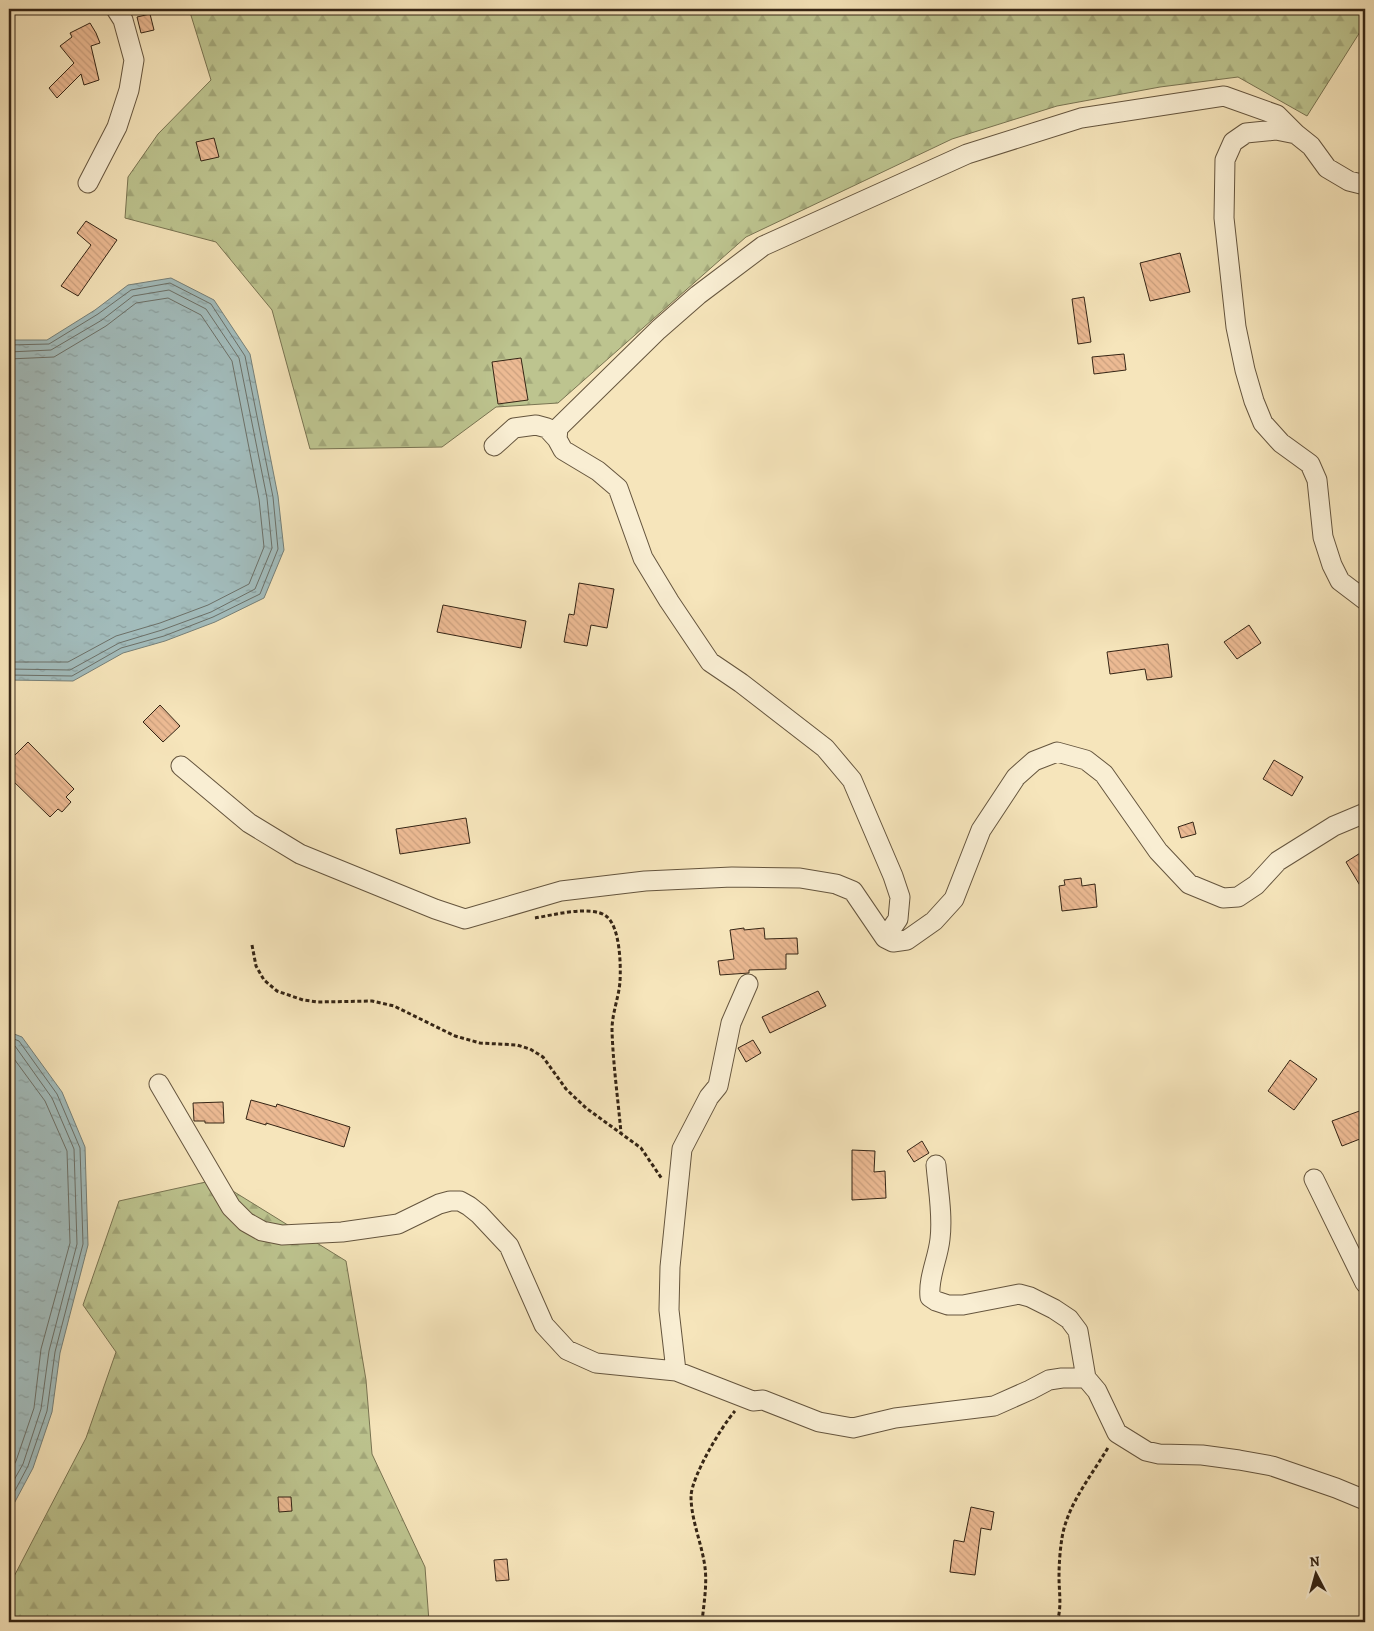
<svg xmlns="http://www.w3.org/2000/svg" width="1374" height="1631" font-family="Alegreya,serif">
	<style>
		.forest { fill: url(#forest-firs); stroke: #797452 }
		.water { fill: url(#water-ripples); stroke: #768079 }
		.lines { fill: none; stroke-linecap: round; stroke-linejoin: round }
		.shore { stroke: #6c7068; stroke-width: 1 }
		.building { fill: url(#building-back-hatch); stroke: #352515 }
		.minor-casing { stroke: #65553e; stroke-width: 21 }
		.path { stroke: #352515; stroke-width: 3; stroke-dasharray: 4 2.5; stroke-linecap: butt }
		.minor { stroke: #f9eed3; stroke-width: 19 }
	</style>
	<defs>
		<pattern id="forest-firs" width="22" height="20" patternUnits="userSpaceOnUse" patternTransform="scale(1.25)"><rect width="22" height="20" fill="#bdc48f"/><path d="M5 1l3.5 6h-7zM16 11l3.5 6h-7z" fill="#a3a87a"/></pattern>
		<pattern id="water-ripples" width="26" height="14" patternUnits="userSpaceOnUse" patternTransform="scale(1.25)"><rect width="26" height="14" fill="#a2bcbc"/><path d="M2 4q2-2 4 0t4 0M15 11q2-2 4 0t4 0" fill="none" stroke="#8ca1a1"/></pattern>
		<pattern id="building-back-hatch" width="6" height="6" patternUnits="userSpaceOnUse" patternTransform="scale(1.25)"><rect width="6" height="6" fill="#ecba93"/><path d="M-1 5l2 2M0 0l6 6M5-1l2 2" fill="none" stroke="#cba07e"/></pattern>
	</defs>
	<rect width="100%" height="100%" fill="#f6e5bb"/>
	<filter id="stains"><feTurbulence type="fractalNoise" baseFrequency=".004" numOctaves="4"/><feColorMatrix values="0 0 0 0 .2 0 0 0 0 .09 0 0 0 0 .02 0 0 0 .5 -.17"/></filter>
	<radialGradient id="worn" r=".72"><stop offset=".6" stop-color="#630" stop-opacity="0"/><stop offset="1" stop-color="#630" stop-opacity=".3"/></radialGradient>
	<path class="forest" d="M189 9H1365V24L1307 116 1238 77 1160 87 1057 106 952 139 746 237 558 403 496 407 442 447 310 449 272 310 216 242 125 218 128 177 158 134 211 80Z
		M215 1180 346 1261 366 1380 372 1454 425 1567 429 1622H9V1586L86 1438 116 1352 83 1305 119 1201Z"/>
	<path class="water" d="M171 278 214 300 250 354 278 496 284 550 264 598 215 622 165 641 123 653 73 681 9 680V340H47L95 310 128 285Z
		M9 1032 22 1037 62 1092 85 1147 88 1245 60 1353 52 1412 33 1468 9 1513Z"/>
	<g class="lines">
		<path class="shore" d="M9 345 49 344 98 314 131 290 170 283 211 304 245 356 273 497 278 549 260 594 213 617 164 636 121 648 72 676 9 675
			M9 352 51 350 102 320 133 296 169 290 206 309 239 358 267 498 272 548 255 589 211 612 162 630 119 643 70 670 9 669
			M9 359 54 357 106 326 136 303 168 298 201 315 232 361 259 499 264 547 249 584 208 605 160 623 116 636 68 662H9
			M9 1037 19 1041 57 1094 80 1148 83 1244 55 1352 47 1411 28 1466 9 1502
			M9 1044 15 1046 52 1098 74 1149 77 1244 49 1351 41 1409 23 1464 9 1489
			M9 1052 45 1101 67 1151 70 1243 41 1349 34 1408 16 1461 9 1474"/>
	</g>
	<path class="building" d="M150 14 154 30 141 33 137 17Z
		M90 23 96 33 100 43 91 46 99 80 84 85 81 74 57 98 49 88 74 63 60 46 72 37 70 33Z
		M214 138 219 157 201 161 196 142Z
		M86 221 117 240 78 296 61 286 91 245 77 233Z
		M1180 253 1190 292 1150 301 1140 263Z
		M1084 297 1091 342 1078 344 1072 299Z
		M1124 354 1126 370 1094 374 1092 357Z
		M521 358 528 400 498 404 492 362Z
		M579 583 614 589 607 628 591 625 587 646 564 642 569 614 574 615Z
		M443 605 526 621 521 648 437 632Z
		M1249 625 1261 643 1237 659 1224 642Z
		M1168 644 1172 677 1147 680 1145 669 1110 674 1107 652Z
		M160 705 180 726 163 742 143 722Z
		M28 742 74 789 66 797 71 802 62 812 58 809 50 817 9 777V761Z
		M1274 760 1303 777 1292 796 1263 779Z
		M466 818 470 843 400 854 396 829Z
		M1193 822 1196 834 1181 838 1178 827Z
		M1365 850V894L1346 862Z
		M1081 878 1082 886 1095 884 1097 907 1062 911 1059 886 1065 885 1064 880Z
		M744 928V930L764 928 765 939 797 938 798 954H786V969L749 970V973L720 975 718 961 734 959 730 930Z
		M818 991 826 1006 770 1033 762 1017Z
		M753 1040 761 1053 746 1062 738 1048Z
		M1290 1060 1317 1079 1294 1110 1268 1091Z
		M251 1100 276 1107 277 1104 350 1127 344 1147 266 1123V1125L246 1119Z
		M223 1102 224 1123H205V1121H194L193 1103Z
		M1365 1109V1137L1342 1146 1332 1121Z
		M922 1141 929 1153 914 1162 907 1151Z
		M852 1150 875 1151 874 1172 885 1171 886 1198 852 1200Z
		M278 1497H291L292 1511 279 1512Z
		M971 1507 994 1512 991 1530 981 1528 975 1575 950 1572 954 1540 964 1542Z
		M507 1559 509 1580 496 1581 494 1560Z"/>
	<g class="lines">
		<g class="minor-casing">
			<path id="minor" d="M88 183 117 127 129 90 134 60 123 20 116 9
				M1365 185 1349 181 1327 168 1311 146 1296 134 1276 130 1246 133 1233 142 1225 160 1224 218 1236 327 1245 370 1254 401 1263 423 1281 443 1310 464 1317 480 1323 537 1332 565 1340 581 1365 600
				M557 439 558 428 658 330 698 295 763 246 967 154 1081 118 1224 96 1277 115 1296 134
				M494 446 514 428 536 425 547 428 557 439 563 450 598 471 618 488 643 558 669 601 710 662 741 683 825 748 852 780 893 876 900 897 898 919 885 938
				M181 766 249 823 300 854 435 909 465 919 561 891 645 881 732 877 800 878 836 884 853 891 885 938 893 942 907 940 934 921 954 899 981 830 1016 777 1034 761 1057 752 1086 760 1104 774 1158 851 1189 884 1223 898 1238 897 1256 885 1278 861 1334 826 1365 813
				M159 1084 231 1207 246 1222 262 1231 282 1235 342 1232 398 1224 439 1204 450 1201H460L469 1206 479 1214 509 1246 544 1325 567 1350 596 1363 676 1371 753 1401 763 1400 819 1422 853 1428 895 1418 994 1406 1030 1390 1049 1380 1062 1378H1086L1097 1391 1117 1433 1146 1451 1159 1454 1202 1455 1239 1460 1272 1466 1336 1488 1365 1500
				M936 1165C938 1189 943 1215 940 1239 938 1259 928 1277 930 1297L936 1301 948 1305H963L1019 1294 1030 1297 1054 1309 1069 1319 1078 1331 1086 1378
				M1314 1179 1365 1283
				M676 1371 669 1310 670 1267 682 1149 709 1097 718 1086 731 1023 748 984"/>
		</g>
		<path class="path" d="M535 918C553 915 591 905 606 916 620 926 621 965 620 981 619 997 612 1013 612 1030 613 1064 618 1099 621 1133
			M252 945 256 966 264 980 277 991 303 1000 318 1002 372 1001 394 1006 455 1036 480 1043 517 1045 530 1049 543 1057 566 1089 586 1108 641 1148 662 1179
			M702 1622C704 1602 708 1581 704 1561 700 1539 691 1518 691 1496 692 1476 721 1427 735 1411
			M1057 1622C1062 1607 1059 1592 1059 1577 1059 1564 1060 1550 1062 1538 1067 1505 1092 1475 1109 1446"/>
		<use href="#minor" class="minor"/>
	</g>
	<rect width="1374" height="1631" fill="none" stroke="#f6e5bb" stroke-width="30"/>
	<rect x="10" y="10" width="1354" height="1611" fill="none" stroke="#352515" stroke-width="2.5"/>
	<rect x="15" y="15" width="1344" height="1601" fill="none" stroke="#352515"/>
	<g transform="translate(1316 1574) rotate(354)" stroke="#f9eed3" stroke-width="4" paint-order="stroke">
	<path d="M0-4L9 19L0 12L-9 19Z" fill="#352515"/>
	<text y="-8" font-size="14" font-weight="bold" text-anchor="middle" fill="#352515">N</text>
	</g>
	<rect width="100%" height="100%" filter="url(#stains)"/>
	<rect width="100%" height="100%" fill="url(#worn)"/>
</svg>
